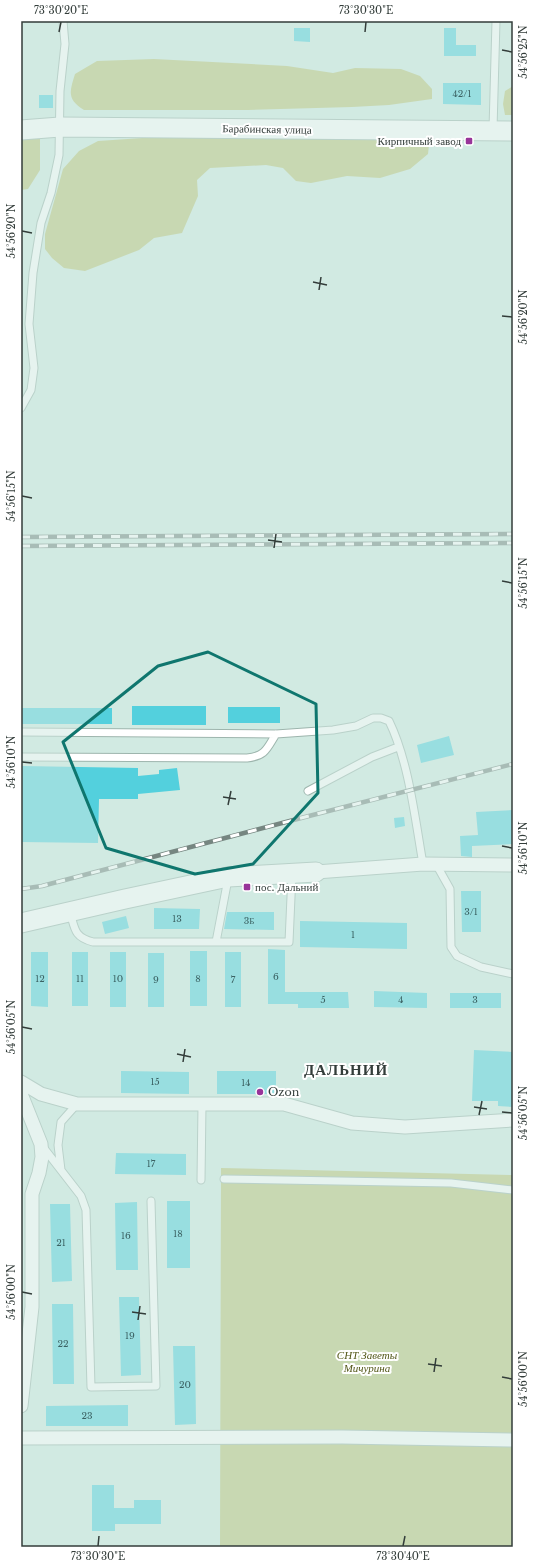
<svg xmlns="http://www.w3.org/2000/svg" width="534" height="1568" font-family="'Libre Baskerville',serif">
	<style>
		.green { fill: #bcc479 }
		.building { fill: #53d0dd }
		.lines { fill: none; stroke-linecap: round; stroke-linejoin: round }
		.lane-casing { stroke: #9db5ad; stroke-width: 9 }
		.street-casing { stroke: #9db5ad; stroke-width: 15 }
		.secondary-casing { stroke: #9db5ad; stroke-width: 21 }
		.lane { stroke: #fff; stroke-width: 7 }
		.street { stroke: #fff; stroke-width: 13 }
		.secondary { stroke: #fff; stroke-width: 19 }
		.rail-casing { stroke: #768681; stroke-width: 4.5 }
		.rail { stroke: #fff; stroke-width: 3; stroke-dasharray: 9; stroke-linecap: butt }
		.marked { fill: none; stroke: #0f766e; stroke-width: 3; stroke-linejoin: round }
		.ticks { fill: none; stroke: #333d3a; stroke-width: 1.5 }
		.poi-dot { fill: #983499; stroke: #fff; stroke-width: 1.5 }
		.labels { text-anchor: middle; stroke-width: 4; stroke-linejoin: round; paint-order: stroke }
		.number-label { font-size: 9px; fill: #3b6263 }
		.street-label { font-size: 11px; fill: #333d3a; stroke: #fff }
		.poi-label { font-size: 11px; fill: #333d3a; stroke: #fff; text-anchor: start }
		.park-label { font-size: 11px; font-style: italic; fill: #535718; stroke: #fff }
		.district-label { font-size: 15px; font-weight: bold; letter-spacing: 1px; fill: #333d3a; stroke: #fff }
		.neatline { fill: none; stroke: #333d3a; stroke-width: 1.5 }
		.ticks-label { font-size: 10px; text-anchor: middle; fill: #333d3a }
	</style>
	<rect width="100%" height="100%" fill="#d1eae2"/>
	<path class="green" d="M154 59 287 66 333 73 355 68 401 69 420 76 432 89V99L389 105 352 107 248 110H84C66 99 70 91 75 74L97 61Z
		M513 86V115H505L503 104 505 91Z
		M34 136 40 139V170L28 189 21 190V137Z
		M172 136 420 140 429 145 428 154 410 169 380 178 347 176 311 183 296 181 283 168 266 165 210 168 197 180 198 196 182 233 154 238 139 250 85 271 64 268 52 258 45 249V234L63 169 79 151 98 141Z
		M221 1168 513 1175V1547H220Z"/>
	<path class="building" d="M294 28H310V42L294 41Z
		M444 28H456V45H476V56H444Z
		M443 83H481V105L443 104Z
		M39 95H53V108H39Z
		M132 706H206V725H132Z
		M228 707H280V723H228Z
		M21 708H112V724H21Z
		M449 736 454 755 421 763 417 745Z
		M22 766 138 768V776L159 774V770L177 768 180 790 138 794V799H99L98 843 21 842Z
		M513 810V844L472 846V857L461 856 460 836 478 835 476 812Z
		M404 817 405 826 395 828 394 818Z
		M461 891H481V932H462Z
		M154 908 200 909 199 929H154Z
		M227 912H274V930L224 929Z
		M126 916 129 928 105 934 102 922Z
		M300 921 407 923V949L300 947Z
		M268 949 285 950V992H348L349 1008H298V1004H268Z
		M190 951H207V1006H190Z
		M31 952H48V1007L31 1006Z
		M72 952H88V1006H72Z
		M110 952H126V1007H110Z
		M225 952H241V1007H225Z
		M148 953H164V1007H148Z
		M374 991 427 993V1008L374 1007Z
		M450 993H501V1008H450Z
		M474 1050 513 1052V1107L498 1106V1101H472Z
		M121 1071 189 1072V1094L121 1093Z
		M217 1071H276V1094H217Z
		M116 1153 186 1154V1175L115 1174Z
		M167 1201H190V1268H167Z
		M137 1202 138 1270H116L115 1203Z
		M50 1204H70L72 1281 52 1282Z
		M119 1297H139L141 1375 121 1376Z
		M52 1304H73L74 1384H53Z
		M173 1346H195L196 1424 175 1425Z
		M128 1405V1426H46V1406Z
		M92 1485H114V1508H134V1500H161V1524H115V1531H92Z"/>
	<g class="lines">
		<g class="lane-casing">
			<path id="lane" d="M493 129 496 21
				M21 408 31 390 34 368 29 324 33 273 41 223 51 193 59 155 60 91 65 44 63 21
				M21 732 276 734 333 730 356 726 373 718H381L389 721C409 762 415 819 423 864
				M21 757 247 758C266 756 267 748 276 734
				M308 791 372 757 398 747
				M436 864 450 889 451 947 457 956 481 967 513 974
				M70 912C75 929 74 937 93 942H289L292 874
				M216 942 228 879
				M43 1147 81 1196 86 1210 91 1387 156 1386 151 1201
				M61 1170 58 1145 61 1122 77 1104
				M224 1179 451 1183 513 1190
				M201 1180 202 1105"/>
		</g>
		<g class="street-casing">
			<path id="street" d="M316 872 423 864 513 865
				M21 1082 41 1094 77 1104H284L352 1123 405 1127 513 1120
				M21 1094 41 1144 42 1157 39 1173 32 1194V1307L21 1406
				M21 1438 342 1437 513 1440"/>
		</g>
		<g class="secondary-casing">
			<path id="secondary" d="M21 130 60 127 513 131
				M21 923 125 899 228 877 316 872"/>
		</g>
		<use href="#lane" class="lane"/>
		<use href="#street" class="street"/>
		<use href="#secondary" class="secondary"/>
		<g class="rail-casing">
			<path id="rail" d="M21 537 513 534
				M21 546 513 543
				M21 889 42 886 305 817 513 764"/>
		</g>
		<use href="#rail" class="rail"/>
	</g>
	<path d="M0 0H534V1568H0ZM208 652 316 704 318 793 253 864 195 874 106 848 63 742 158 666Z" fill="#d1eae2" fill-opacity=".55" fill-rule="evenodd"/>
	<path class="marked" d="M208 652 316 704 318 793 253 864 195 874 106 848 63 742 158 666Z"/>
	<path class="ticks" d="M59 32 61 22M365 32 366 22M502 50 512 52M22 231 32 233M313 282 327 285M319 290 321 277M502 316 512 317M22 496 32 498M268 540 282 542M274 548 276 534M502 581 512 583M22 762 32 763M223 797 236 799M228 805 231 791M502 846 512 848M22 1027 32 1029M177 1054 191 1057M183 1062 185 1049M474 1107 487 1109M502 1112 512 1113M479 1115 482 1101M22 1292 32 1294M132 1312 146 1314M138 1320 140 1306M428 1364 442 1366M434 1372 436 1358M502 1377 512 1379M98 1546 99 1536M403 1546 405 1536"/>
	<g class="poi-dot">
		<rect x="465" y="137" width="8" height="8" rx="2"/>
		<rect x="243" y="883" width="8" height="8" rx="2"/>
		<circle cx="260" cy="1092" r="4"/>
	</g>
	<g class="labels">
		<g class="number-label">
			<text x="462" y="97">42/1</text>
			<text x="471" y="915">3/1</text>
			<text x="177" y="922">13</text>
			<text x="249" y="924">3Б</text>
			<text x="353" y="938">1</text>
			<text x="276" y="980">6</text>
			<text x="40" y="982">12</text>
			<text x="80" y="982">11</text>
			<text x="118" y="982">10</text>
			<text x="198" y="982">8</text>
			<text x="156" y="983">9</text>
			<text x="233" y="983">7</text>
			<text x="323" y="1003">5</text>
			<text x="401" y="1003">4</text>
			<text x="475" y="1003">3</text>
			<text x="155" y="1085">15</text>
			<text x="246" y="1086">14</text>
			<text x="151" y="1167">17</text>
			<text x="178" y="1237">18</text>
			<text x="126" y="1239">16</text>
			<text x="61" y="1246">21</text>
			<text x="130" y="1339">19</text>
			<text x="63" y="1347">22</text>
			<text x="185" y="1388">20</text>
			<text x="87" y="1419">23</text>
		</g>
		<g class="street-label">
			<text transform="translate(267 129) rotate(1)" y="4">Барабинская улица</text>
		</g>
		<g class="poi-label">
			<text x="461" y="145" text-anchor="end">Кирпичный завод</text>
			<text x="255" y="891">пос. Дальний</text>
			<text x="268" y="1096">Ozon</text>
		</g>
		<g class="park-label">
			<text x="367" y="1359">СНТ Заветы<tspan x="367" dy="13">Мичурина</tspan></text>
		</g>
		<g class="district-label">
			<text x="346" y="1075">ДАЛЬНИЙ</text>
		</g>
	</g>
	<rect width="534" height="1568" fill="none" stroke="#ffffff" stroke-width="44"/>
	<rect x="22" y="22" width="490" height="1524" class="neatline"/>
	<g class="ticks-label">
		<text x="61" y="14">73°30'20"E</text>
		<text x="366" y="14">73°30'30"E</text>
		<text transform="translate(523 52) rotate(-90)" y="4">54°56'25"N</text>
		<text transform="translate(11 231) rotate(-90)" y="4">54°56'20"N</text>
		<text transform="translate(523 317) rotate(-90)" y="4">54°56'20"N</text>
		<text transform="translate(11 496) rotate(-90)" y="4">54°56'15"N</text>
		<text transform="translate(523 583) rotate(-90)" y="4">54°56'15"N</text>
		<text transform="translate(11 762) rotate(-90)" y="4">54°56'10"N</text>
		<text transform="translate(523 848) rotate(-90)" y="4">54°56'10"N</text>
		<text transform="translate(11 1027) rotate(-90)" y="4">54°56'05"N</text>
		<text transform="translate(523 1113) rotate(-90)" y="4">54°56'05"N</text>
		<text transform="translate(11 1292) rotate(-90)" y="4">54°56'00"N</text>
		<text transform="translate(523 1379) rotate(-90)" y="4">54°56'00"N</text>
		<text x="98" y="1560">73°30'30"E</text>
		<text x="403" y="1560">73°30'40"E</text>
	</g>
</svg>
